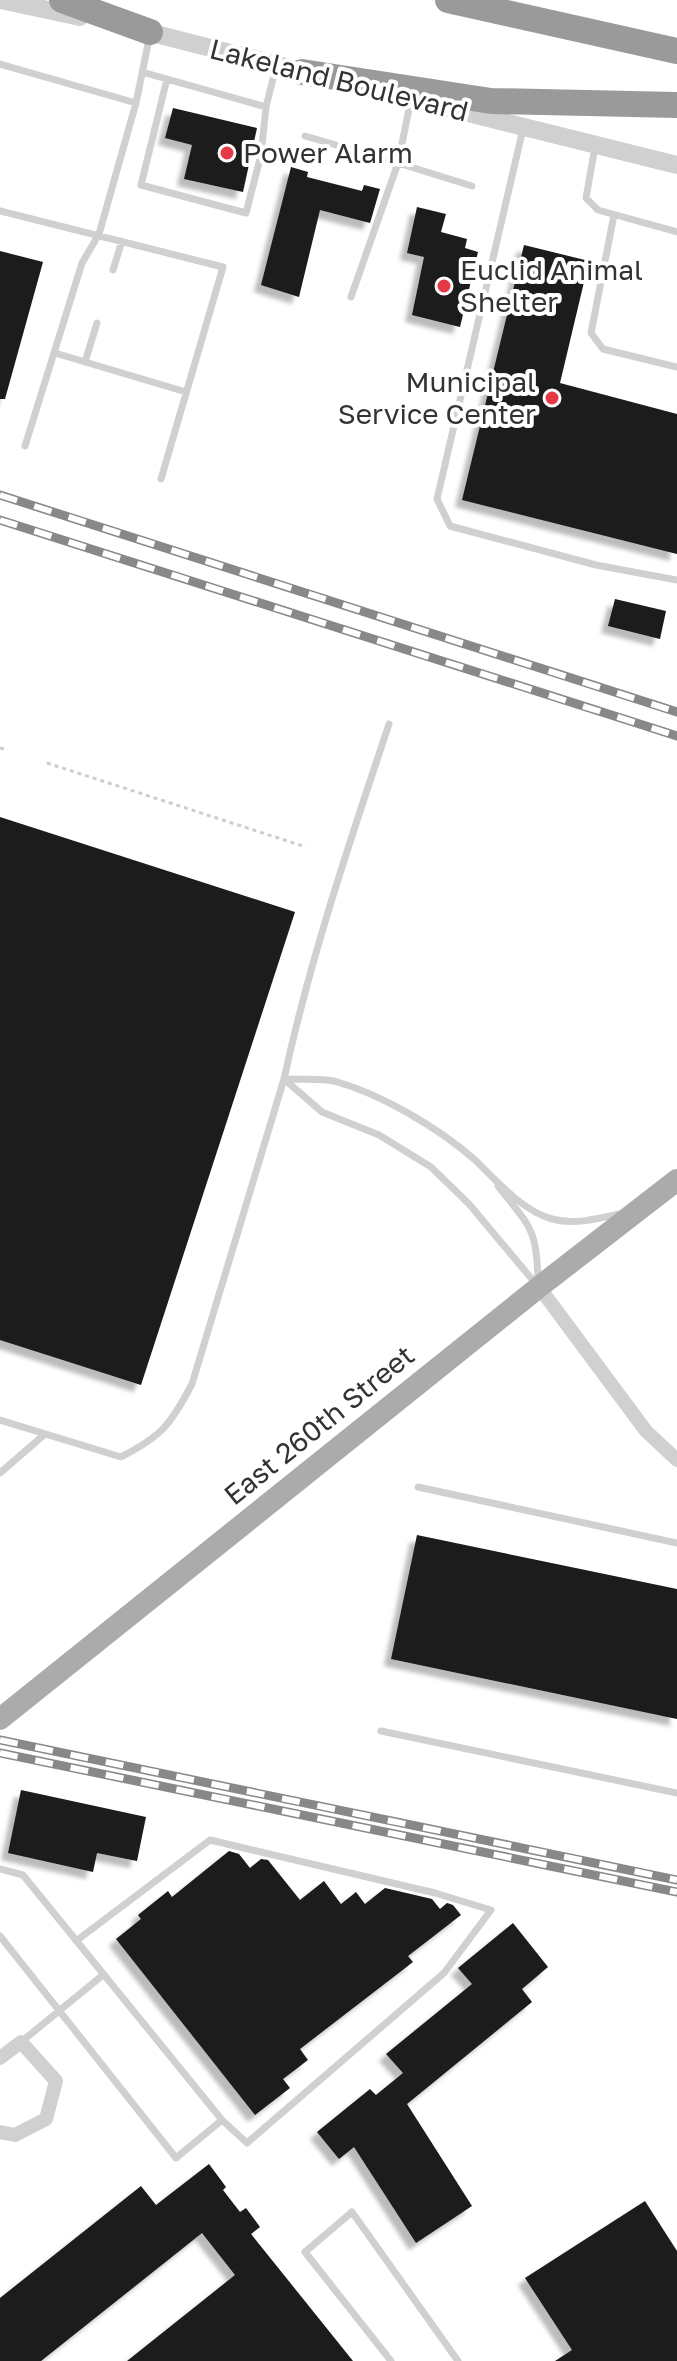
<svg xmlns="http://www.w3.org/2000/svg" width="677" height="2361" font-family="'Golos Text',sans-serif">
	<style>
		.building { fill: #1a1a1a; filter: url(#shadow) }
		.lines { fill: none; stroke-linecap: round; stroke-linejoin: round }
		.path { stroke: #cdcdcd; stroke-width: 3; stroke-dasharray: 4 4; stroke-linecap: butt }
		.service { stroke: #d0d0d0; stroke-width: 7 }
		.minor { stroke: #d0d0d0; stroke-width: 14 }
		.tertiary { stroke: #d0d0d0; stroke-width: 18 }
		.primary { stroke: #ababab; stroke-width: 22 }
		.motorway { stroke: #9a9a9a; stroke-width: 26 }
		.rail-casing { stroke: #888; stroke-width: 9 }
		.rail { stroke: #fff; stroke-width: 6; stroke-dasharray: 18; stroke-linecap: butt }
		.poi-dot { fill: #e63946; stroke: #fff; stroke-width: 3 }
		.labels { text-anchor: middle; stroke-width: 8; stroke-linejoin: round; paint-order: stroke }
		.street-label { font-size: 28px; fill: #333; stroke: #fff }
		.poi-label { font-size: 28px; fill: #333; stroke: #fff; text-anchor: start }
	</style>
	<defs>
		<filter id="shadow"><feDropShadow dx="-7" dy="7" stdDeviation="2" flood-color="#0004"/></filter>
	</defs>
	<rect width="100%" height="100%" fill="#fff"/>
	<path class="building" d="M173 108 257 128 243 192 184 179 192 145 165 138Z
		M291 167 308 172 307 177 362 191 364 185 380 189 370 223 320 210 299 297 261 285Z
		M417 207 446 214 441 232 467 239 465 248 478 252 460 327 412 315 424 257 407 253Z
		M524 245 589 261 560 383 677 414V554L462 500Z
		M0 251 43 262 5 399H0Z
		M615 599 666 611 660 639 608 626Z
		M0 817 295 912 141 1385 0 1340Z
		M417 1535 677 1589V1719L391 1659Z
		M21 1790 146 1817 137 1861 97 1853 93 1872 8 1853Z
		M229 1851 239 1854 250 1868 261 1859 268 1860 300 1900 324 1881 341 1904 356 1892 365 1904 385 1888 432 1899 440 1909 447 1903 453 1905 461 1915 408 1956 413 1962 300 2049 308 2060 283 2079 290 2088 255 2115 116 1939 141 1919 138 1915 168 1891 172 1897Z
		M513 1923 548 1967 522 1989 532 2002 407 2104 472 2206 416 2243 354 2147 339 2159 317 2132 370 2089 376 2095 403 2073 386 2054 472 1984 458 1968Z
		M209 2164 226 2187 223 2190 240 2212 246 2208 260 2227 251 2234 353 2361H127L235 2275 202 2233 41 2361H0V2298L141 2186 156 2205Z
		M645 2201 677 2251V2361H555L572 2350 525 2278Z"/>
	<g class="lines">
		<path class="path" d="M0 748 8 750
			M47 763 306 847"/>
		<path class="service" d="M0 64 136 103
			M142 72 266 107
			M167 79 141 185 246 213 261 155 266 107 276 67
			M523 129 437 499 450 526 596 565 677 580
			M305 136 398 163 411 99
			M595 147 586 198 598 210 677 232
			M0 211 223 267 161 479
			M614 215 591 333 603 349 677 367
			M113 270 122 241
			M351 297 398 163 472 186
			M55 353 186 392
			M85 362 97 323
			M25 446 82 263 99 234 136 103 149 39
			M284 1079C300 1080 319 1078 334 1081 381 1094 437 1127 474 1159 496 1180 522 1211 552 1219 574 1225 597 1219 619 1214
			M284 1079 322 1112 379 1135 431 1167 469 1204 536 1284
			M498 1186C530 1227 537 1228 538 1281
			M0 1420 121 1457C162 1436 171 1424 192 1384L284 1079C310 959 350 841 389 724
			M0 1473 45 1434
			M418 1487 677 1543
			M381 1731 677 1793
			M0 1869 23 1875 222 2120 176 2158 0 1936
			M76 1941 210 1840 435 1893 491 1910 444 1973 247 2143 222 2120
			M21 2042 103 1975
			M391 2361 305 2252 352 2212 458 2361"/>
		<path class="minor" d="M539 1287 646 1431 677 1460
			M0 2058 21 2042 56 2081 46 2119 15 2135 0 2132"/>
		<path class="tertiary" d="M1 0 80 17
			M140 30 313 74
			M424 102 677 165"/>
		<path class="primary" d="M0 1719 539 1287 677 1180"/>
		<path class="motorway" d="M62 0 150 32
			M448 0 677 51
			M302 72 491 101 677 105"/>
		<g class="rail-casing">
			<path id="rail" d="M0 495 677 712
				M0 520 677 736
				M0 1740 677 1880
				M0 1753 677 1892"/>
		</g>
		<use href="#rail" class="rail"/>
	</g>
	<g class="poi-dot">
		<circle cx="227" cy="153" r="8"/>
		<circle cx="444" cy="286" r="8"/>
		<circle cx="552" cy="398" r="8"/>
	</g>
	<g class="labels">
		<g class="street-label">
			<text transform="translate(339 80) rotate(14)" y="10">Lakeland Boulevard</text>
			<text transform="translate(319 1425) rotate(-39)" y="10">East 260th Street</text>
		</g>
		<g class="poi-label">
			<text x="243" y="163">Power Alarm</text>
			<text x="460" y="280">Euclid Animal<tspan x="460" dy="32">Shelter</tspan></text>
			<text x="536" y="392" text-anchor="end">Municipal<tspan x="536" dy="32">Service Center</tspan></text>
		</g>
	</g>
</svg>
